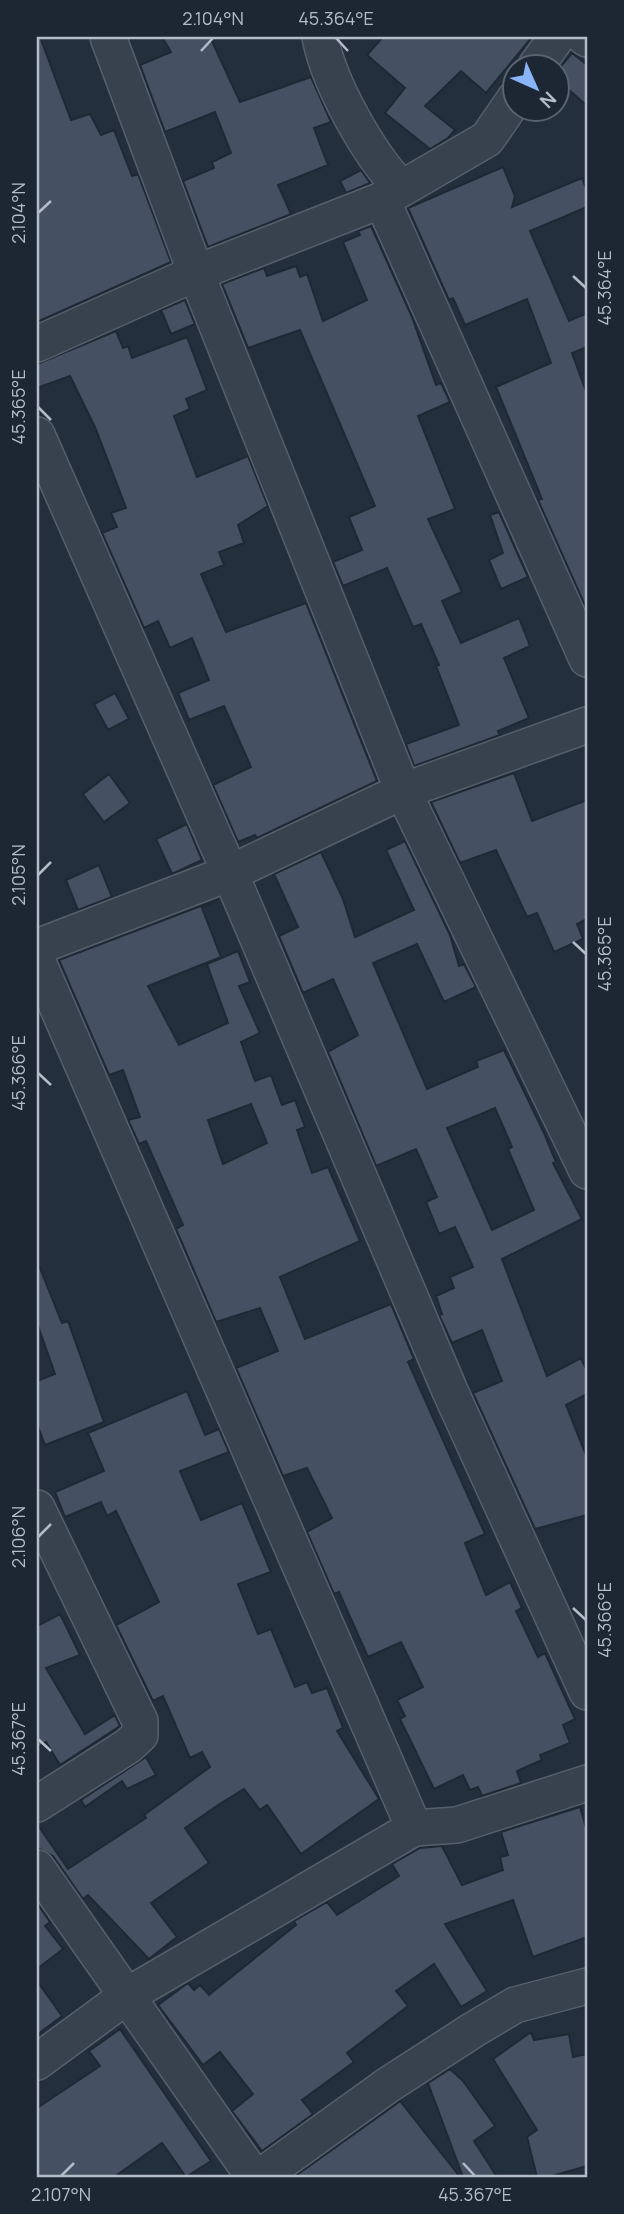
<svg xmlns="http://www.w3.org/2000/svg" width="624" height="2214" font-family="Manrope,sans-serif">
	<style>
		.building { fill: #455162; stroke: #1f2835; stroke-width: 2; fill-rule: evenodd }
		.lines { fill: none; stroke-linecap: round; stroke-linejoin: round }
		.minor-casing { stroke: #565f6c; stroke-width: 38 }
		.minor { stroke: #38414e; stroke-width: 35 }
		.ticks { fill: none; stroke: #b4bcc9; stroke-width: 2.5 }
		.neatline { fill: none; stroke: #b4bcc9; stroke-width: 2.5 }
		.ticks-label { font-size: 18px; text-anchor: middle; fill: #b4bcc9 }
	</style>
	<rect width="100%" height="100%" fill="#242f3e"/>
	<path class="building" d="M37 37H40L71 120 90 114 101 135 114 130 132 176 138 174 171 262 37 322Z
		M162 37H210L240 102 311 77 331 122 314 128 328 165 278 185 291 214 208 247 183 181 214 168 212 162 231 153 215 112 165 132 140 65 171 52Z
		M383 37H532L486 93 461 71 425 106 455 130 448 138 430 149 385 113 405 88 367 55Z
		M572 53 587 65V106L557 79V71Z
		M503 167 515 196 512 207 582 178 587 191V207L530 231 569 321 587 313V347L572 353 587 394V610L538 500 542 499 496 387 551 363 527 299 465 325 453 298 449 300 408 208Z
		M361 170 370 183 346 193 340 181Z
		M371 226 412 317 436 385 441 383 450 402 418 416 455 509 428 519 462 592 442 601 461 643 519 618 530 646 504 658 529 718 498 731 500 735 414 766 406 744 459 725 436 666 439 665 421 624 413 627 387 568 343 586 333 562 362 550 349 517 375 506 300 330 248 348 222 284 264 268 267 276 296 266 300 277 307 274 323 321 367 300 343 242 360 235 358 231Z
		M185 300 195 324 171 334 161 310Z
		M116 331 123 348 128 346 132 358 187 337 207 390 186 399 190 409 174 416 197 477 248 456 268 506 238 525 244 543 219 552 224 565 201 574 226 632 306 603 377 781 257 838 255 835 238 842 213 785 251 767 224 706 189 720 178 693 209 680 192 638 170 648 158 621 144 628 102 533 117 527 111 513 126 508 95 427 70 376 37 388V364Z
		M499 512 528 577 501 589 489 560 503 553 490 515Z
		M115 693 129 719 108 730 94 704Z
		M514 773 532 821 587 800V919L577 924 583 939 554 952 537 913 527 917 496 850 460 863 431 802Z
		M109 774 130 803 104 822 83 794Z
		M187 824 202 860 172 874 156 839Z
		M405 841 450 935 459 966 464 964 476 987 444 1002 417 944 373 963 427 1089 478 1067 476 1061 504 1050 544 1133 556 1162 553 1163 582 1219 502 1259 547 1376 581 1358 587 1371V1394L566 1405 587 1458V1515L535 1529 473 1393 502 1381 482 1330 452 1343 439 1315 442 1314 436 1296 454 1288 450 1277 473 1267 455 1227 439 1234 426 1202 437 1197 416 1149 376 1166 328 1052 358 1035 333 979 303 993 279 936 298 927 274 874 321 852 343 899 355 937 414 910 386 850ZM495 1108 512 1147 508 1149 534 1210 492 1230 447 1128Z
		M99 865 112 897 78 910 66 880Z
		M219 899 202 908 221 957 148 986 179 1045 228 1023 207 964 238 951 250 982 239 986 260 1033 241 1042 255 1081 271 1075 282 1105 295 1100 305 1127 297 1130 312 1173 328 1167 360 1241 280 1277 305 1339 391 1304 414 1359 408 1362 485 1534 465 1543 486 1595 510 1582 522 1608 516 1611 538 1657 545 1653 575 1719 563 1725 570 1743 540 1755 542 1760 517 1771 521 1783 482 1796 478 1787 470 1790 463 1775 434 1789 400 1719 405 1716 397 1700 423 1687 401 1642 368 1657 339 1592 334 1594 307 1532 332 1518 307 1468 283 1476 236 1368 278 1351 260 1308 216 1322 176 1229 183 1225 146 1141 139 1144 128 1120 140 1117 123 1070 109 1075 59 960ZM251 1104 267 1143 223 1164 208 1120Z
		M38 1263 62 1323 68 1321 104 1422 45 1445 37 1424V1381L55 1374 37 1323Z
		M187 1391 205 1435 219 1429 229 1452 180 1471 201 1520 242 1503 271 1572 238 1584 258 1634 271 1629 295 1687 307 1682 312 1693 327 1688 343 1728 337 1731 379 1799 301 1854 267 1805 260 1810 244 1789 218 1805 185 1828 209 1863 151 1903 177 1937 149 1959 88 1895 83 1899 53 1856 37 1848V1824L68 1869 146 1818 144 1815 210 1767 202 1752 190 1758 163 1696 153 1701 116 1625 159 1602 116 1511 107 1516 101 1502 65 1517 55 1492 104 1471 88 1433Z
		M60 1614 80 1655 46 1668 85 1734 115 1715 120 1726 60 1765 46 1742 37 1748V1626Z
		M146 1757 156 1775 127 1789 122 1781 85 1807 81 1800Z
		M580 1807 587 1831V1937L533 1957 513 1900 445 1924 487 1991 461 2007 434 1964 396 1991 408 2006 347 2053 354 2062 302 2100 313 2114 262 2151 232 2111 253 2094 220 2052 203 2065 158 2005 188 1983 194 1990 200 1985 209 1995 296 1925 294 1921 327 1902 337 1915 399 1876 392 1864 420 1848 442 1846 462 1885 503 1870 500 1857 508 1855 501 1832Z
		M37 1903 50 1922 45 1926 63 1949 37 1969Z
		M37 1981 62 2016 37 2035Z
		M120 2029 211 2161 186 2177 162 2143 114 2177H37V2108L100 2066 89 2051Z
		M531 2032 534 2040 569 2034 573 2057 587 2054V2166L548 2177H537L527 2137 537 2130 493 2059Z
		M450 2069 463 2081 495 2126 474 2141 497 2177H463L428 2083Z
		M400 2101 460 2177H294L399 2102Z"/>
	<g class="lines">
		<g class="minor-casing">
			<path id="minor" d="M108 37 196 273 403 791 587 1171
				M320 37C329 84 368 153 401 188
				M584 37 587 39
				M536 66 557 37
				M382 200 587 659
				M37 344 196 273 382 200 487 139 516 97
				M37 435 230 873 450 1391 587 1692
				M37 947 230 873 403 791 587 725
				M37 960 414 1828
				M37 1508 140 1721V1735L128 1746 37 1804
				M37 1868 254 2177
				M37 2062 128 1995 414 1828 457 1825 587 1783
				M260 2177 388 2085 473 2030 515 2005 587 1986"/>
		</g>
		<use href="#minor" class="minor"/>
	</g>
	<path class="ticks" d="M336 38 348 51M201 51 213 38M38 213 51 201M573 276 586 288M38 407 51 420M38 875 51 862M573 942 586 954M38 1073 51 1085M38 1537 51 1524M573 1608 586 1620M38 1739 51 1751M463 2163 475 2176M61 2176 74 2163"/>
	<rect width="624" height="2214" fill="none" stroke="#1d2633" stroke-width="77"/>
	<g transform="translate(536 88) rotate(135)"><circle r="33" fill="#1d2633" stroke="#59626f" stroke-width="2"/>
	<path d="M0-5L12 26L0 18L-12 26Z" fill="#8ab4f8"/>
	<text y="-10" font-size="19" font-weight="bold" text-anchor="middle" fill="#b4bcc9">N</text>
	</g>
	<rect x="38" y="38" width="548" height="2138" class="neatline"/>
	<g class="ticks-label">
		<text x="213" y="25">2.104°N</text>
		<text x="336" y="25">45.364°E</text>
		<text transform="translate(19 213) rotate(-90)" y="6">2.104°N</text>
		<text transform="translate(605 288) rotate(-90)" y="6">45.364°E</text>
		<text transform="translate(19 407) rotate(-90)" y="6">45.365°E</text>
		<text transform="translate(19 875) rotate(-90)" y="6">2.105°N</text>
		<text transform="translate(605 954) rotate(-90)" y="6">45.365°E</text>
		<text transform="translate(19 1073) rotate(-90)" y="6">45.366°E</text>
		<text transform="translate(19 1537) rotate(-90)" y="6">2.106°N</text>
		<text transform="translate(605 1620) rotate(-90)" y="6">45.366°E</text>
		<text transform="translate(19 1739) rotate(-90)" y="6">45.367°E</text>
		<text x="61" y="2201">2.107°N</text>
		<text x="475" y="2201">45.367°E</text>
	</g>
</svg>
